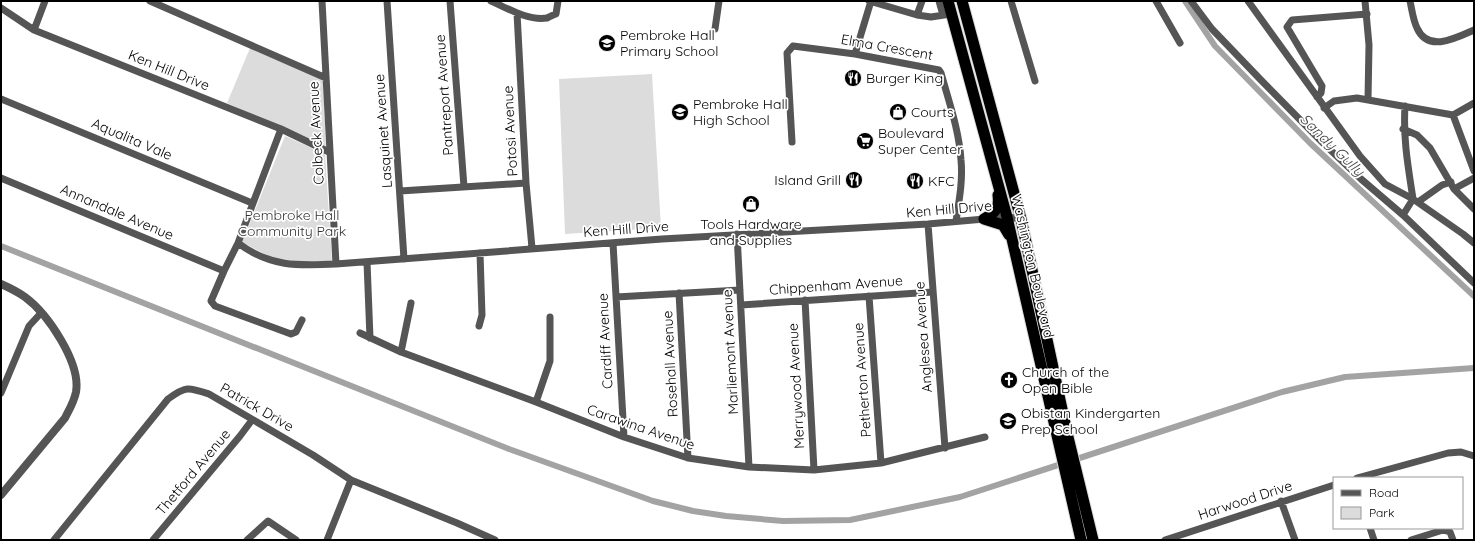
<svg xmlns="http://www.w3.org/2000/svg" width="1475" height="541" font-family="Quicksand,sans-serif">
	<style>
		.green { fill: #dcdcdc }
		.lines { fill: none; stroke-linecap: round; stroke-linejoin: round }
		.canal { stroke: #a3a3a3; stroke-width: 6 }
		.trunk-casing { stroke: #dbdbdb; stroke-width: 13 }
		.minor { stroke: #555; stroke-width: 7 }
		.tertiary { stroke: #555; stroke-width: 8 }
		.trunk { stroke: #000; stroke-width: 11 }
		.labels { text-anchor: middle; stroke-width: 3.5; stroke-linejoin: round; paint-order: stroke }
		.poi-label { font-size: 14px; fill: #000; stroke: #fff; text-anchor: start }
		.street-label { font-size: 14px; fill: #000; stroke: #fff }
		.park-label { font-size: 14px; fill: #333; stroke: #fff }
		.water-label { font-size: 15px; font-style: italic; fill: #444; stroke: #fff }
	</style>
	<rect width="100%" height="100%" fill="#fff"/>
	<path class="green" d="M250 48 323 80 326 147 227 103Z
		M652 74 661 228 565 234 559 79Z
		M285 136 325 154 332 261 298 263 272 258 242 242Z"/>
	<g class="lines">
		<path class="canal" d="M1185 1 1215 46 1310 143 1474 296
			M1 246 509 449 653 501 693 511 726 516 783 521 850 520 960 497 1282 392 1345 377 1474 368"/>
		<g class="trunk-casing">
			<path id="trunk" d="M948 1 1007 217 1081 540
				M962 1 1021 219 1068 437 1093 540
				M984 219 1003 225 1009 235
				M984 219C995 212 1000 210 998 195"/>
		</g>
		<path class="minor" d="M150 1 326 78
			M322 1 336 264
			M387 1 404 259
			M450 1 464 187
			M491 1C507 8 528 21 547 18 549 17 553 15 556 14L558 1
			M869 1 917 15 931 17 951 14
			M939 1 943 15
			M1011 1 1035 81
			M1156 1 1180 43
			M1191 1 1212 29 1259 78 1323 143 1361 179 1403 215 1474 283
			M1248 1 1360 156 1385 184 1413 199 1403 215
			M1365 1 1369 45 1368 99
			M1410 1C1412 10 1413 20 1417 28 1428 53 1456 38 1474 30
			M1 8 34 30 281 129 329 152
			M517 13 526 183 532 248
			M917 15 922 1
			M715 29 719 1
			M34 30 45 1
			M855 54 871 1
			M1317 97 1321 93 1322 86 1287 27 1292 20 1367 14
			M1 99 252 203
			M1405 106C1403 139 1408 166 1413 199L1463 234 1474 243
			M1324 108 1334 101 1357 98 1453 115 1474 103
			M1453 115 1474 171
			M281 129 238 243 224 271 211 301 215 306 291 334 296 332 302 320
			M1403 129 1417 135 1430 148 1454 189 1474 209
			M792 142 787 53 793 46 855 54 939 70 941 73C949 102 959 130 961 160 963 181 959 201 956 221
			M1 178 224 271
			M1454 189 1474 178
			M400 191 526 183
			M1418 202 1442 185 1451 182
			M928 224 945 448
			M737 234 749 467
			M238 243C270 267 297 266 336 264L662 239 928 224 1007 217 1021 219
			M613 243 624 437
			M367 262 370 338
			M679 293 688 458
			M869 296 881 463
			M616 297 740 290
			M805 300 814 470
			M741 305 933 292
			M479 326 482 315 480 253
			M360 333 401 352 536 402 624 437 688 458 749 467 814 470 881 463 985 437
			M401 352 411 303
			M1 393 29 326 41 313
			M536 402 550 361V317
			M1357 478 1448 453 1461 452 1474 456
			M1281 501 1295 540
			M1370 528 1374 540
			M54 540 168 399C186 386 188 387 209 394L313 455 351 480 457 523 495 540
			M153 540 240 436 252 420
			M247 540 268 521 296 540
			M327 540 351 480
			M1165 540 1334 485
			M1411 540 1443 530 1450 532 1453 540"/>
		<path class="tertiary" d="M1 284C10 288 18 292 25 297 48 314 81 363 76 392 74 402 69 410 65 418L1 495"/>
		<use href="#trunk" class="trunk"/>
	</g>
	<defs>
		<g id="school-disc" transform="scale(0.9)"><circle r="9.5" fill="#000" stroke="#fff"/><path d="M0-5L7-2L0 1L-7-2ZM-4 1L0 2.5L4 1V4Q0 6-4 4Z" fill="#fff"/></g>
		<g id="restaurant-disc" transform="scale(0.9)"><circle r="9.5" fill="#000" stroke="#fff"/><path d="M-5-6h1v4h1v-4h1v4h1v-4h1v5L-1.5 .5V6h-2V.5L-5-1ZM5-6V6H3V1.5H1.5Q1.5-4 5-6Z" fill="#fff"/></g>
		<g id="shop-disc" transform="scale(0.9)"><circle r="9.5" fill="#000" stroke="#fff"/><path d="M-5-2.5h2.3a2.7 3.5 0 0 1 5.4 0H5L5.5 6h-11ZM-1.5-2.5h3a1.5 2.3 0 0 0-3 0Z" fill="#fff"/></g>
		<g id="supermarket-disc" transform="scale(0.9)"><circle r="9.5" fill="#000" stroke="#fff"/><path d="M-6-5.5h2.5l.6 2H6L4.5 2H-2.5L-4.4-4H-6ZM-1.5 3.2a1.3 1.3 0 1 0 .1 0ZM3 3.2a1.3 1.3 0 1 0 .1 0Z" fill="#fff"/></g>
		<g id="church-disc" transform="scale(0.9)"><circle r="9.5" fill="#000" stroke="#fff"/><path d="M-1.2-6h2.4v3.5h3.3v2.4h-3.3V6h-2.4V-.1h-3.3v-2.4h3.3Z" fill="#fff"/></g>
	</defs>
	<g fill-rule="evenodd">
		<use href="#school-disc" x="607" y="43"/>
		<use href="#restaurant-disc" x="853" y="78"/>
		<use href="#school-disc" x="680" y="112"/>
		<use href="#shop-disc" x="898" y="112"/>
		<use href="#supermarket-disc" x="865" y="141"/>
		<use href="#restaurant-disc" x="854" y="180"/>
		<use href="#restaurant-disc" x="915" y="181"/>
		<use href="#shop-disc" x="751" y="204"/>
		<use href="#church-disc" x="1009" y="380"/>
		<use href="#school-disc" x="1008" y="421"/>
	</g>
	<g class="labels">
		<g class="poi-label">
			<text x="620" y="40">Pembroke Hall<tspan x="620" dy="16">Primary School</tspan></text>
			<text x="866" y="83">Burger King</text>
			<text x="693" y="109">Pembroke Hall<tspan x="693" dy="16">High School</tspan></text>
			<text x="911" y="117">Courts</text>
			<text x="878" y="138">Boulevard<tspan x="878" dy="16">Super Center</tspan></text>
			<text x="841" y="185" text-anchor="end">Island Grill</text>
			<text x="928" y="186">KFC</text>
			<text x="751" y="229" text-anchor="middle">Tools Hardware<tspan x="751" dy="16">and Supplies</tspan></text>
			<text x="1022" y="377">Church of the<tspan x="1022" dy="16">Open Bible</tspan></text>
			<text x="1021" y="418">Obistan Kindergarten<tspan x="1021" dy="16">Prep School</tspan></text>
		</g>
		<g class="street-label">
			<text transform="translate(887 47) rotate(10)" y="5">Elma Crescent</text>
			<text transform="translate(169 70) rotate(22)" y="5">Ken Hill Drive</text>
			<text transform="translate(444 95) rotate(-94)" y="5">Pantreport Avenue</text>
			<text transform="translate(383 131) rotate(-94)" y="5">Lasquinet Avenue</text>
			<text transform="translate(510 131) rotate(-93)" y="5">Potosi Avenue</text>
			<text transform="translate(316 133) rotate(-93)" y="5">Colbeck Avenue</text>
			<text transform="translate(132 139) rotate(23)" y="5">Aqualita Vale</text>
			<text transform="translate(949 209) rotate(-5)" y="5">Ken Hill Drive</text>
			<text transform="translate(117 212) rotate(23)" y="5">Annandale Avenue</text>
			<text transform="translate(626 229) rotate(-4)" y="5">Ken Hill Drive</text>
			<text transform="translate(1033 266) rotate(77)" y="5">Washington Boulevard</text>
			<text transform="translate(836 285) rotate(-4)" y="5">Chippenham Avenue</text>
			<text transform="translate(923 337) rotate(-94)" y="5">Anglesea Avenue</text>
			<text transform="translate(605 341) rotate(-93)" y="5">Cardiff Avenue</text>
			<text transform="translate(730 352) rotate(-93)" y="5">Marliemont Avenue</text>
			<text transform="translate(670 364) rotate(-93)" y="5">Rosehall Avenue</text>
			<text transform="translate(862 380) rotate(-94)" y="5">Petherton Avenue</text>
			<text transform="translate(796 386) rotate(-93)" y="5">Merrywood Avenue</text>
			<text transform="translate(257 407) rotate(30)" y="5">Patrick Drive</text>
			<text transform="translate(641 427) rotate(19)" y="5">Carawina Avenue</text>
			<text transform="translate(193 472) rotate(-50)" y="5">Thetford Avenue</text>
			<text transform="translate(1245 500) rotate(-18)" y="5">Harwood Drive</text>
		</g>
		<g class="park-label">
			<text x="292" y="220">Pembroke Hall<tspan x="292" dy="16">Community Park</tspan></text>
		</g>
		<g class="water-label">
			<text transform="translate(1332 145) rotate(44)" y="5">Sandy Gully</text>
		</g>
	</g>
	<rect width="1475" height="541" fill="none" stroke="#000000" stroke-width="4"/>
	<rect x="1333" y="477" width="130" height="52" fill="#ffffff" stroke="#999999"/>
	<rect x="1341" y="490" width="20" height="6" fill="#555555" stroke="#999999"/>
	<text x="1369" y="497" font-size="12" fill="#000000">Road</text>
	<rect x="1341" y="507" width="20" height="12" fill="#dcdcdc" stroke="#999999"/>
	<text x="1369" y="517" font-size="12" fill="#000000">Park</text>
</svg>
